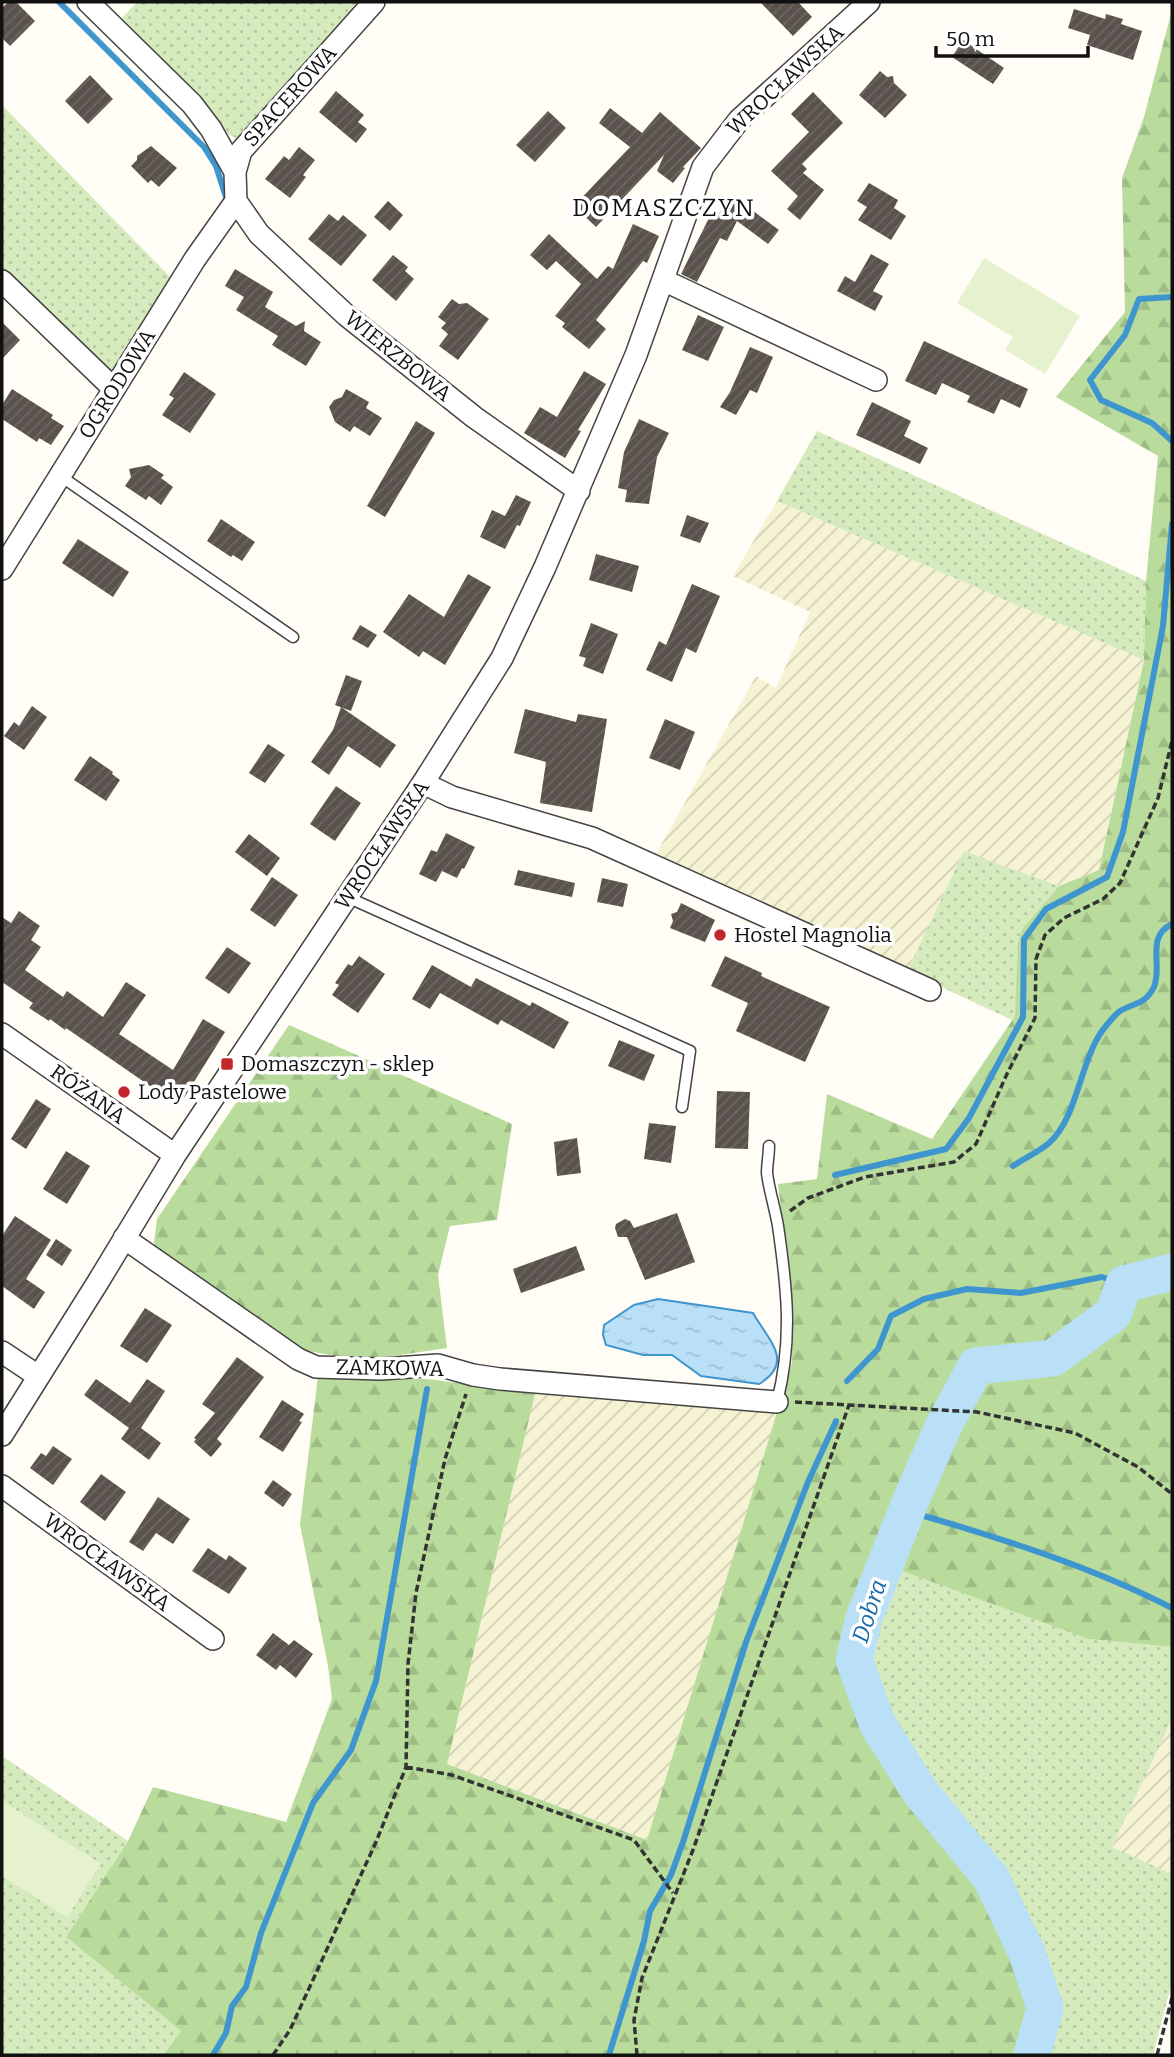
<svg xmlns="http://www.w3.org/2000/svg" width="1174" height="2057" font-family="Bitter,serif">
	<style>
		.farmland { fill: url(#farmland-furrows) }
		.green { fill: url(#green-dots) }
		.forest { fill: url(#forest-firs) }
		.pitch { fill: #e6f2cf }
		.water { fill: url(#water-ripples); stroke: #3f96cf; stroke-width: 2 }
		.lines { fill: none; stroke-linecap: round; stroke-linejoin: round }
		.stream { stroke: #3f96cf; stroke-width: 6 }
		.river { stroke: #b9e0f7; stroke-width: 37 }
		.building { fill: url(#building-hatch) }
		.lane-casing { stroke: #444; stroke-width: 13 }
		.street-casing { stroke: #444; stroke-width: 24 }
		.path { stroke: #333; stroke-width: 3.5; stroke-dasharray: 7 3.5; stroke-linecap: butt }
		.lane { stroke: #fff; stroke-width: 10 }
		.street { stroke: #fff; stroke-width: 21 }
		.poi-dot { fill: #c4262e; stroke: #fff; stroke-width: 2.5 }
		.labels { text-anchor: middle; stroke-width: 7; stroke-linejoin: round; paint-order: stroke }
		.street-label { font-size: 21px; fill: #111; stroke: #fff }
		.poi-label { font-size: 21px; fill: #111; stroke: #fff; text-anchor: start }
		.water-label { font-size: 23px; font-style: italic; fill: #1768a6; stroke: #fff }
		.quarter-label { font-size: 24px; letter-spacing: 2px; fill: #111; stroke: #fff }
	</style>
	<defs>
		<pattern id="farmland-furrows" width="10" height="10" patternUnits="userSpaceOnUse" patternTransform="scale(1.75)"><rect width="10" height="10" fill="#f6f3d4"/><path d="M-1 1l2-2M0 10L10 0M9 11l2-2" fill="none" stroke="#d2cfb5"/></pattern>
		<pattern id="green-dots" width="8" height="8" patternUnits="userSpaceOnUse" patternTransform="scale(1.75)"><rect width="8" height="8" fill="#d5ebbd"/><path d="M2 2h.1M6 6h.1" fill="none" stroke="#b6c8a1" stroke-width="1.8" stroke-linecap="round"/></pattern>
		<pattern id="forest-firs" width="22" height="20" patternUnits="userSpaceOnUse" patternTransform="scale(1.75)"><rect width="22" height="20" fill="#b9dc9c"/><path d="M5 1l3.5 6h-7zM16 11l3.5 6h-7z" fill="#9ebc85"/></pattern>
		<pattern id="water-ripples" width="26" height="14" patternUnits="userSpaceOnUse" patternTransform="scale(1.75)"><rect width="26" height="14" fill="#b9e0f7"/><path d="M2 4q2-2 4 0t4 0M15 11q2-2 4 0t4 0" fill="none" stroke="#9ebfd3"/></pattern>
		<pattern id="building-hatch" width="6" height="6" patternUnits="userSpaceOnUse" patternTransform="scale(1.75)"><rect width="6" height="6" fill="#5a524d"/><path d="M-1 1l2-2M0 6l6-6M5 7l2-2" fill="none" stroke="#6d6662"/></pattern>
	</defs>
	<rect width="100%" height="100%" fill="#fffdf5"/>
	<path class="farmland" d="M777 501 1144 660 1099 870 1059 886 964 851 907 971 656 854 756 676 776 688 810 612 733 576Z
		M535 1394 780 1407 647 1840 447 1764Z
		M1172 1719V1874L1111 1848Z"/>
	<path class="green" d="M137 2H366L242 141 230 135 213 121 122 18Z
		M2 105 171 278 112 371 2 269Z
		M817 431 1146 581 1144 660 777 501Z
		M964 851 1059 886 1023 928 1015 1016 1012 1020 907 971Z
		M889 1565 1088 1639 1172 1647V1719L1112 1847 1172 1874V1982L1153 2055H1037L1055 2002 1041 1958 996 1875 928 1794 898 1745 872 1680 863 1644Z
		M2 1756 128 1841 66 1937 181 2031 163 2055H2Z"/>
	<path class="forest" d="M1172 10V1647L1088 1639 878 1562 856 1617 848 1658 857 1687 875 1730 916 1797 989 1884 1018 1950 1037 2006 1025 2055H163L181 2031 66 1937 128 1841 153 1787 286 1822 332 1699 328 1666 300 1524 318 1376 429 1379 535 1394 447 1764 647 1840 792 1363 791 1294 778 1184 817 1179 827 1094 932 1139 1015 1016 1018 943 1023 928 1059 886 1099 870 1144 660 1146 581 1158 456 1056 397 1125 312 1122 178 1144 117Z
		M289 1025 512 1124 497 1220 450 1226 438 1275 447 1348 360 1361 299 1349 153 1250 157 1219Z"/>
	<path class="pitch" d="M984 258 1080 316 1045 374 1005 350 1013 337 957 303Z
		M2 1801 101 1864 67 1917 2 1876Z"/>
	<path class="water" d="M658 1299 753 1313C769 1341 795 1362 759 1384L701 1376 672 1355H643L606 1345 603 1335 604 1325 634 1305Z"/>
	<g class="lines">
		<path class="stream" d="M59 2 204 147 216 166 226 197
			M1172 297 1139 299 1125 335 1090 380 1101 400 1152 423 1172 441
			M1013 1166C1024 1158 1039 1152 1049 1143 1077 1119 1080 1062 1102 1031 1107 1025 1114 1015 1120 1011 1135 1002 1145 1005 1154 987 1163 965 1145 937 1172 924
			M835 1175 946 1149 969 1118 1023 1017 1024 939 1046 909 1107 877 1123 832 1163 626 1172 524
			M847 1381 878 1349 891 1316 924 1299 967 1289 1021 1293 1102 1277 1124 1284
			M907 1511C997 1537 1088 1565 1172 1608
			M213 2055 226 2033 232 2006 246 1987 261 1933 313 1803 351 1750 376 1681 427 1389
			M609 2055 644 1941 650 1911 671 1875 683 1842 746 1642 808 1482 836 1421"/>
		<path class="river" d="M1032 2055 1045 2008 1027 1953 991 1878 921 1793 878 1725 854 1660 864 1618 911 1500 944 1425 976 1366 1053 1358 1113 1314 1124 1284 1172 1272"/>
	</g>
	<path class="building" d="M8 2H16L35 21 10 46 2 38V8Z
		M760 2H798L812 17 793 36Z
		M1074 9 1105 19 1106 14 1123 19 1121 24 1142 31 1133 60 1087 45 1090 35 1068 28Z
		M963 40 1004 68 993 84 952 57Z
		M880 71 887 77 893 76 894 83 907 95 885 118 859 95Z
		M90 75 113 99 88 124 65 101Z
		M336 91 364 115 358 122 367 129 356 143 319 112Z
		M813 92 843 123 802 164 807 169 803 173 824 190 800 220 787 209 798 196 771 171 809 132 791 114Z
		M610 108 642 133 660 112 701 148 683 167 685 168 673 183 657 171 664 155 596 227 574 206 630 147 599 123Z
		M548 111 566 128 535 162 516 145Z
		M151 146 177 168 159 187 151 180 148 183 131 166 137 160V156Z
		M299 147 315 160 303 175 306 177 290 198 265 179 284 156 289 160Z
		M869 183 898 200 894 208 906 216 891 240 858 220 867 207 857 201Z
		M733 196 779 230 768 244 737 221 727 241 720 238 697 282 681 274 712 212 718 215Z
		M388 201 403 215 390 231 374 217Z
		M329 214 338 221 343 215 367 235 341 266 308 239Z
		M633 224 659 236 647 263 643 261 596 320 606 329 589 349 562 327 565 323 555 316 581 284 556 261 547 270 530 255 549 234 597 279 608 266 613 269Z
		M871 254 889 264 873 291 883 296 875 311 837 291 845 276 855 282Z
		M393 255 408 267 405 271 414 279 396 301 372 280Z
		M235 269 273 292 265 307 296 326 305 321 304 331 321 342 306 366 272 345 278 336 236 310 244 297 225 286Z
		M452 299 459 304 467 303 489 319 458 360 439 346 448 334 441 328 446 323 438 317Z
		M698 315 724 327 708 361 682 350Z
		M2 322 20 340 2 359Z
		M924 341 1028 389 1020 408 1001 399 994 414 967 402 970 396 942 383 936 395 905 381Z
		M750 347 773 357 757 393 750 390 736 415 720 407 730 392Z
		M584 371 606 384 578 430 581 431 565 458 524 433 540 407 557 417Z
		M184 372 216 394 190 433 162 415 174 398 169 395Z
		M12 389 53 415 51 418 64 426 51 445 39 438 37 442 2 419V405Z
		M346 389 369 402 366 408 382 418 370 436 354 426 350 432 335 422 329 407 334 400 342 397Z
		M872 402 911 421 904 436 928 448 920 464 856 435Z
		M639 419 669 433 657 457 649 504 625 502 627 490 618 488 624 452Z
		M416 421 435 433 385 517 367 506Z
		M149 465 164 475 161 478 173 487 161 505 149 496 146 500 125 486 131 477 129 469Z
		M516 495 531 502 520 526 517 525 505 549 480 537 492 510 505 516Z
		M687 515 709 523 700 543 680 536Z
		M221 519 255 542 242 561 233 555 231 557 207 541Z
		M78 539 129 572 113 597 62 563Z
		M596 554 639 566 632 592 589 580Z
		M468 574 491 587 445 665 423 651 419 657 383 632 409 594 444 617Z
		M692 584 720 596 696 653 686 648 672 682 646 670 659 641 666 645Z
		M591 623 618 634 603 674 583 666 586 658 579 656Z
		M360 625 377 635 368 648 352 639Z
		M346 675 362 681 351 711 335 705Z
		M32 706 47 717 24 750 4 736 14 722 19 726Z
		M341 707 396 745 380 768 348 746 329 775 311 762 333 730Z
		M525 709 576 722 578 714 607 719 592 812 540 803 546 762 514 753Z
		M665 719 695 732 680 770 649 758Z
		M268 744 285 755 265 783 249 773Z
		M90 756 113 772 112 774 120 780 106 801 74 780Z
		M336 786 361 803 335 841 310 824Z
		M446 833 475 847 464 869 462 868 457 878 442 871 436 882 419 874 431 850 437 852Z
		M249 834 280 858 267 876 235 852Z
		M518 870 575 883 572 897 514 885Z
		M272 877 298 895 275 927 250 910Z
		M602 878 628 884 623 907 597 902Z
		M681 903 715 920 705 942 670 928 673 921 671 914 677 912Z
		M19 911 40 926 31 940 41 947 25 970 63 997 67 991 103 1017 126 982 146 995 119 1034 173 1070 203 1019 225 1032 179 1106 66 1028 65 1030 50 1019 49 1021 29 1008 33 1003 2 982V917L11 923Z
		M227 947 251 963 229 994 205 978Z
		M359 956 385 974 358 1013 332 995 339 985 335 983 348 964 352 966Z
		M725 956 762 973 761 976 830 1007 805 1062 736 1031 748 1003 711 986Z
		M432 965 471 987 476 978 530 1006 532 1002 569 1022 554 1049 501 1020 498 1025 440 993 430 1009 412 999Z
		M619 1040 655 1055 644 1081 608 1066Z
		M717 1091 750 1092 748 1149 715 1148Z
		M36 1099 51 1109 26 1149 11 1139Z
		M649 1123 676 1126 671 1163 644 1159Z
		M577 1138 581 1173 557 1176 554 1142Z
		M66 1151 90 1166 67 1204 43 1189Z
		M677 1213 695 1262 645 1280 627 1237H618L615 1228 616 1224 625 1219 630 1221 634 1228Z
		M15 1216 51 1240 26 1279 45 1292 34 1309 2 1286V1236Z
		M56 1239 72 1250 62 1266 46 1255Z
		M576 1246 585 1270 521 1293 513 1269Z
		M145 1308 172 1325 147 1363 120 1346Z
		M237 1357 264 1377 217 1439 222 1444 211 1457 194 1442 196 1439 194 1438 215 1413 202 1404Z
		M96 1379 130 1403 147 1379 165 1391 141 1428 161 1443 149 1460 121 1439 129 1428 84 1395Z
		M282 1400 304 1414 299 1421 302 1422 283 1452 259 1437Z
		M53 1446 72 1459 53 1485 30 1468 41 1453 46 1456Z
		M101 1474 126 1492 105 1521 80 1502Z
		M273 1480 292 1494 283 1507 264 1493Z
		M158 1497 190 1519 173 1544 156 1533 143 1551 129 1542Z
		M208 1548 226 1560 229 1555 247 1568 229 1594 192 1571Z
		M273 1633 289 1645 294 1640 313 1654 296 1678 280 1665 276 1670 256 1655Z"/>
	<g class="lines">
		<g class="lane-casing">
			<path id="lane" d="M59 475 293 637
				M347 897 690 1051 682 1107
				M769 1146C769 1155 767 1164 767 1173 769 1190 775 1208 778 1226 787 1288 793 1340 777 1402"/>
		</g>
		<g class="street-casing">
			<path id="street" d="M88 2 192 104 211 129 235 172
				M236 201 259 234 346 315 474 417 579 491
				M236 201 235 172 241 151 374 2
				M663 280 876 380
				M2 281 114 389
				M2 569 195 259 236 201
				M423 783 452 797 592 838 930 990
				M2 1034 175 1155
				M124 1238 298 1359 316 1367 381 1369 438 1365 473 1375 500 1379 777 1402
				M2 1352 38 1376
				M2 1435 98 1282 175 1155 423 783 502 658 545 567 636 355 703 167 739 120 869 2
				M2 1486 213 1639"/>
		</g>
		<path class="path" d="M790 1211 808 1198 865 1177 954 1162 976 1144 1006 1076 1035 1018 1036 959 1045 935 1064 918 1103 899 1120 883 1158 798 1172 741
			M795 1402 977 1412 1075 1433 1138 1467 1172 1494
			M406 1767 452 1775 634 1840 673 1893
			M273 2055 290 2030 376 1842 406 1767 408 1664 416 1593 445 1459 466 1394
			M637 2055 634 2020 642 1978 693 1850 849 1405
			M1157 2055 1172 1998"/>
		<use href="#lane" class="lane"/>
		<use href="#street" class="street"/>
	</g>
	<g class="poi-dot">
		<circle cx="720" cy="935" r="7"/>
		<rect x="220" y="1057" width="14" height="14" rx="3.5"/>
		<circle cx="124" cy="1092" r="7"/>
	</g>
	<g class="labels">
		<g class="street-label">
			<text transform="translate(785 80) rotate(-43)" y="7">WROCŁAWSKA</text>
			<text transform="translate(290 96) rotate(-48)" y="7">SPACEROWA</text>
			<text transform="translate(398 356) rotate(39)" y="7">WIERZBOWA</text>
			<text transform="translate(117 384) rotate(-58)" y="7">OGRODOWA</text>
			<text transform="translate(382 845) rotate(-56)" y="7">WROCŁAWSKA</text>
			<text transform="translate(88 1094) rotate(35)" y="7">RÓŻANA</text>
			<text transform="translate(390 1368) rotate(1)" y="7">ZAMKOWA</text>
			<text transform="translate(107 1562) rotate(36)" y="7">WROCŁAWSKA</text>
		</g>
		<g class="poi-label">
			<text x="734" y="942">Hostel Magnolia</text>
			<text x="241" y="1071">Domaszczyn - sklep</text>
			<text x="138" y="1099">Lody Pastelowe</text>
		</g>
		<g class="water-label">
			<text transform="translate(869 1611) rotate(-72)" y="8">Dobra</text>
		</g>
		<g class="quarter-label">
			<text x="664" y="216">DOMASZCZYN</text>
		</g>
	</g>
	<rect width="1174" height="2057" fill="none" stroke="#111111" stroke-width="7"/>
	<path d="M936 46v10h152v-10" fill="none" stroke="#111111" stroke-width="3.5"/>
	<text x="946" y="46" font-size="21" fill="#111111" stroke="#ffffff" stroke-width="5" paint-order="stroke">50 m</text>
</svg>
